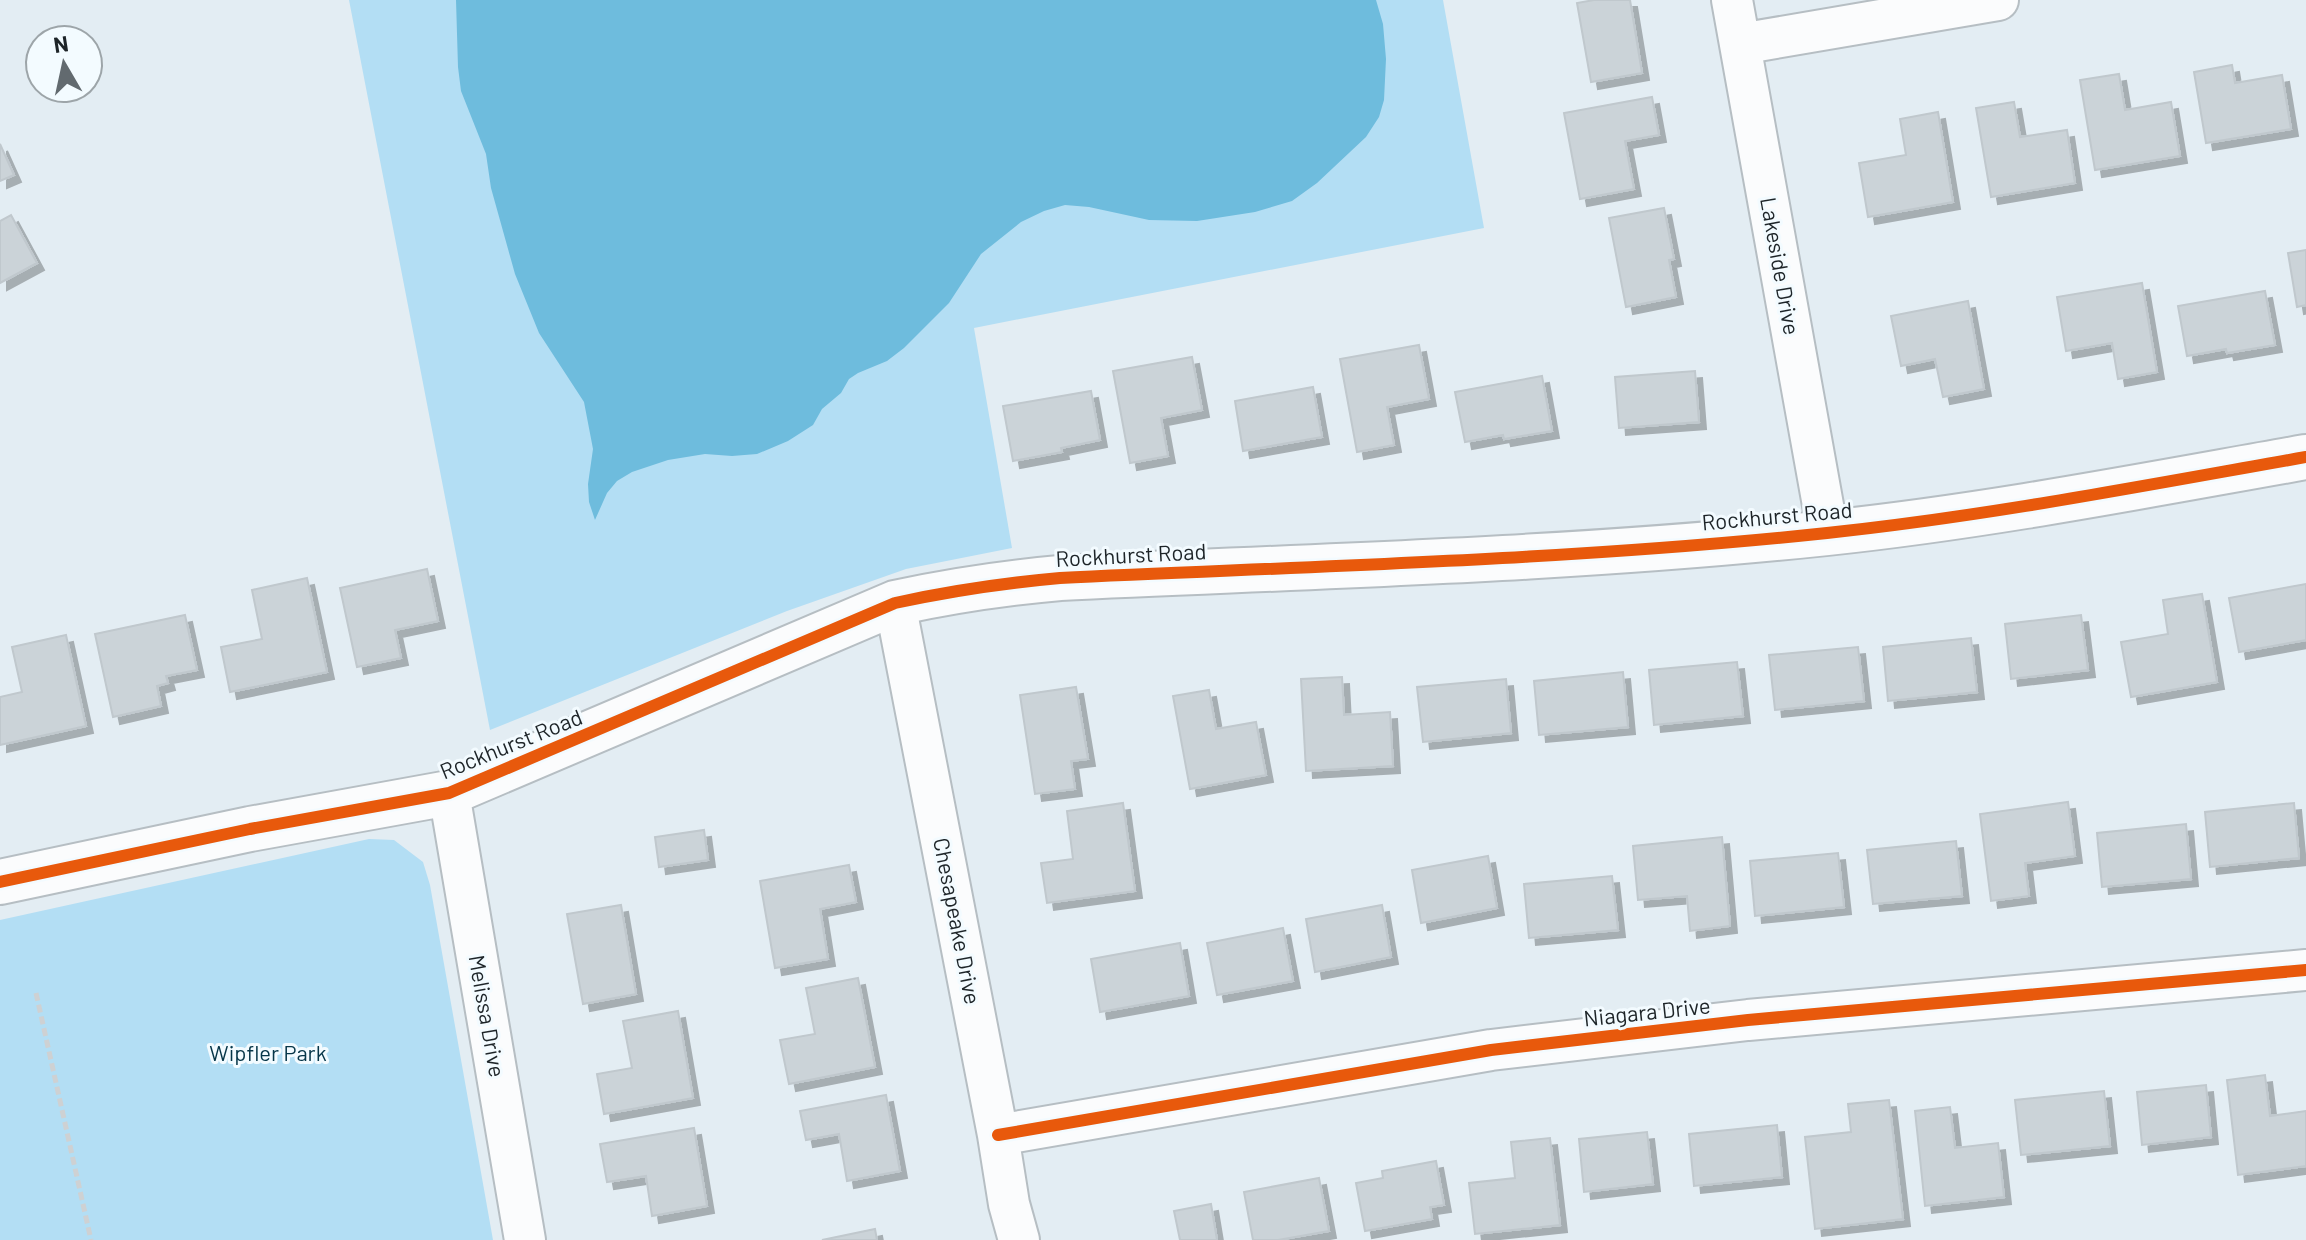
<svg xmlns="http://www.w3.org/2000/svg" width="2306" height="1240" font-family="Barlow,sans-serif">
	<style>
		.green { fill: #b3def4 }
		.water { fill: #6ebcdd }
		.building { fill: #cbd3d8; stroke: #c0c8cd; stroke-width: 2; filter: url(#shadow) }
		.lines { fill: none; stroke-linecap: round; stroke-linejoin: round }
		.minor-casing { stroke: #b6bec3; stroke-width: 44 }
		.tertiary-casing { stroke: #b6bec3; stroke-width: 48 }
		.path { stroke: #ced1d3; stroke-width: 5; stroke-dasharray: 8 4; stroke-linecap: butt }
		.minor { stroke: #fbfcfd; stroke-width: 40 }
		.tertiary { stroke: #fbfcfd; stroke-width: 44 }
		.cycleway-casing { stroke: #f3fbff; stroke-width: 17 }
		.cycleway { stroke: #e8590c; stroke-width: 12 }
		.labels { text-anchor: middle; stroke-width: 6; stroke-linejoin: round; paint-order: stroke }
		.street-label { font-size: 22px; fill: #1d2428; stroke: #f3fbff }
		.park-label { font-size: 22px; fill: #063649; stroke: #f3fbff }
	</style>
	<defs>
		<filter id="shadow"><feDropShadow dx="7" dy="7" stdDeviation="0" flood-color="#0004"/></filter>
	</defs>
	<rect width="100%" height="100%" fill="#e3edf3"/>
	<path class="green" d="M349 0H1443L1484 228 974 328 1012 548 906 569 787 611 490 730Z
		M369 839 394 840 423 862 430 885 493 1240H0V920Z"/>
	<path class="water" d="M456 0H1376L1383 24 1386 59 1384 100 1379 117 1366 137 1317 183 1292 201 1255 212 1197 221 1149 220 1089 207 1065 205 1044 211 1021 222 981 254 949 303 904 348 887 361 858 373 849 379 841 393 822 409 813 425 788 441 757 454 732 456 705 454 668 460 632 472 617 481 607 493 595 520 589 502 588 484 593 449 584 402 539 333 515 274 491 188 486 154 461 91 458 67Z"/>
	<path class="building" d="M1594 0H1630L1642 73 1591 82 1577 3Z
		M2232 65 2235 83 2282 75 2291 129 2206 143 2194 72Z
		M2119 74 2125 110 2171 102 2180 156 2095 170 2080 80Z
		M1652 97 1659 135 1625 141 1634 189 1580 199 1564 113Z
		M2014 102 2020 137 2067 130 2075 183 1991 197 1976 108Z
		M1938 112 1953 202 1868 217 1859 163 1906 155 1900 119Z
		M0 144 14 175 0 181Z
		M1664 208 1674 259 1669 260 1676 297 1626 307 1609 218Z
		M11 215 37 263 0 283V221Z
		M2306 250V305L2297 307 2288 253Z
		M2142 283 2157 372 2118 379 2112 343 2066 351 2057 297Z
		M2265 291 2275 345 2227 353 2226 349 2187 356 2178 306Z
		M1968 301 1984 389 1943 397 1935 359 1901 366 1891 316Z
		M1419 345 1429 399 1387 407 1394 445 1357 452 1340 359Z
		M1192 357 1202 410 1161 418 1168 456 1130 463 1113 371Z
		M1695 371 1699 422 1619 428 1615 377Z
		M1542 376 1552 431 1504 439 1503 435 1465 442 1455 392Z
		M1313 387 1322 437 1243 451 1235 401Z
		M1091 391 1100 440 1061 448 1062 452 1013 461 1003 406Z
		M427 569 438 621 395 630 401 658 357 667 340 588Z
		M307 578 327 672 230 692 221 647 262 639 252 590Z
		M2306 584V640L2239 652 2229 598Z
		M2202 594 2217 682 2131 697 2121 642 2168 634 2163 600Z
		M185 615 197 670 166 676 168 683 157 686 161 706 113 717 95 634Z
		M2081 615 2088 670 2011 679 2005 624Z
		M66 635 86 726 0 745V697L22 692 12 647Z
		M1971 638 1977 692 1888 701 1883 647Z
		M1858 647 1864 701 1775 710 1769 655Z
		M1737 662 1743 716 1654 725 1649 670Z
		M1623 672 1628 727 1539 735 1534 681Z
		M1342 677 1344 715 1390 712 1393 766 1306 771 1301 679Z
		M1506 679 1511 733 1423 742 1417 687Z
		M1076 687 1088 759 1071 761 1075 789 1035 794 1020 695Z
		M1209 690 1216 729 1256 722 1266 775 1190 789 1173 696Z
		M2068 802 2075 856 2025 863 2029 896 1991 901 1980 814Z
		M1123 803 1135 891 1047 903 1041 863 1073 859 1067 811Z
		M2294 803 2299 858 2210 867 2205 812Z
		M2186 824 2191 879 2102 887 2097 833Z
		M704 830 708 860 659 867 655 837Z
		M1722 837 1730 926 1690 931 1687 896 1638 900 1633 846Z
		M1956 841 1962 896 1873 904 1867 850Z
		M1838 853 1844 907 1755 916 1750 861Z
		M1488 856 1497 908 1421 923 1412 870Z
		M849 865 856 902 820 909 828 959 775 968 760 881Z
		M1612 876 1618 930 1529 938 1524 884Z
		M621 905 636 994 583 1004 567 914Z
		M1382 905 1391 957 1315 972 1306 919Z
		M1283 928 1293 981 1217 995 1207 943Z
		M1180 943 1189 996 1100 1012 1091 959Z
		M858 978 875 1067 789 1084 780 1040 815 1034 806 988Z
		M678 1011 693 1098 604 1114 597 1074 632 1068 623 1021Z
		M2265 1075 2270 1116 2306 1111V1166L2238 1175 2227 1080Z
		M2206 1085 2211 1137 2142 1145 2137 1092Z
		M2104 1091 2110 1146 2021 1155 2015 1100Z
		M886 1095 900 1171 847 1181 839 1134 806 1140 800 1111Z
		M1889 1100 1903 1219 1815 1229 1805 1137 1851 1132 1848 1104Z
		M1950 1107 1955 1148 1998 1143 2004 1197 1925 1206 1915 1111Z
		M1777 1125 1782 1177 1694 1186 1689 1134Z
		M694 1128 707 1206 652 1216 646 1176 607 1182 600 1144Z
		M1647 1132 1653 1184 1584 1192 1579 1139Z
		M1550 1138 1560 1225 1475 1234 1469 1183 1515 1178 1511 1142Z
		M1436 1161 1444 1205 1430 1207 1432 1219 1365 1231 1356 1183 1383 1178 1382 1171Z
		M1319 1178 1329 1231 1278 1240H1253L1244 1192Z
		M1211 1204 1217 1240H1180L1174 1211Z
		M875 1229 877 1240H822Z"/>
	<g class="lines">
		<g class="minor-casing">
			<path id="minor" d="M1732 0 1828 533
				M1740 44 1998 0
				M895 603 998 1135 1009 1204 1019 1240
				M449 793 525 1240
				M998 1135 1491 1050 1748 1020 2306 970"/>
		</g>
		<g class="tertiary-casing">
			<path id="tertiary" d="M0 882 250 829 449 793 895 603C950 591 1004 583 1060 578 1316 566 1572 560 1827 533 1988 516 2147 485 2306 457"/>
		</g>
		<path class="path" d="M36 993 91 1240"/>
		<use href="#minor" class="minor"/>
		<use href="#tertiary" class="tertiary"/>
		<g class="cycleway-casing">
			<path id="cycleway" d="M0 882 250 829 449 793 895 603C950 591 1004 583 1060 578 1316 566 1572 560 1827 533 1988 516 2147 485 2306 457
				M998 1135 1491 1050 1748 1020 2306 970"/>
		</g>
		<use href="#cycleway" class="cycleway"/>
	</g>
	<g class="labels">
		<g class="street-label">
			<text transform="translate(1780 266) rotate(80)" y="8">Lakeside Drive</text>
			<text transform="translate(1777 516) rotate(-5)" y="8">Rockhurst Road</text>
			<text transform="translate(1131 555) rotate(-3)" y="8">Rockhurst Road</text>
			<text transform="translate(511 744) rotate(-22)" y="8">Rockhurst Road</text>
			<text transform="translate(957 921) rotate(79)" y="8">Chesapeake Drive</text>
			<text transform="translate(1647 1012) rotate(-6)" y="8">Niagara Drive</text>
			<text transform="translate(487 1016) rotate(80)" y="8">Melissa Drive</text>
		</g>
		<g class="park-label">
			<text x="268" y="1061">Wipfler Park</text>
		</g>
	</g>
	<g transform="translate(64 64) rotate(351)"><circle r="38" fill="#f3fbff" stroke="#9da5a9" stroke-width="2"/>
	<path d="M0-6L14 30L0 20L-14 30Z" fill="#626a6f"/>
	<text y="-12" font-size="22" font-weight="bold" text-anchor="middle" fill="#1d2428">N</text>
	</g>
</svg>
